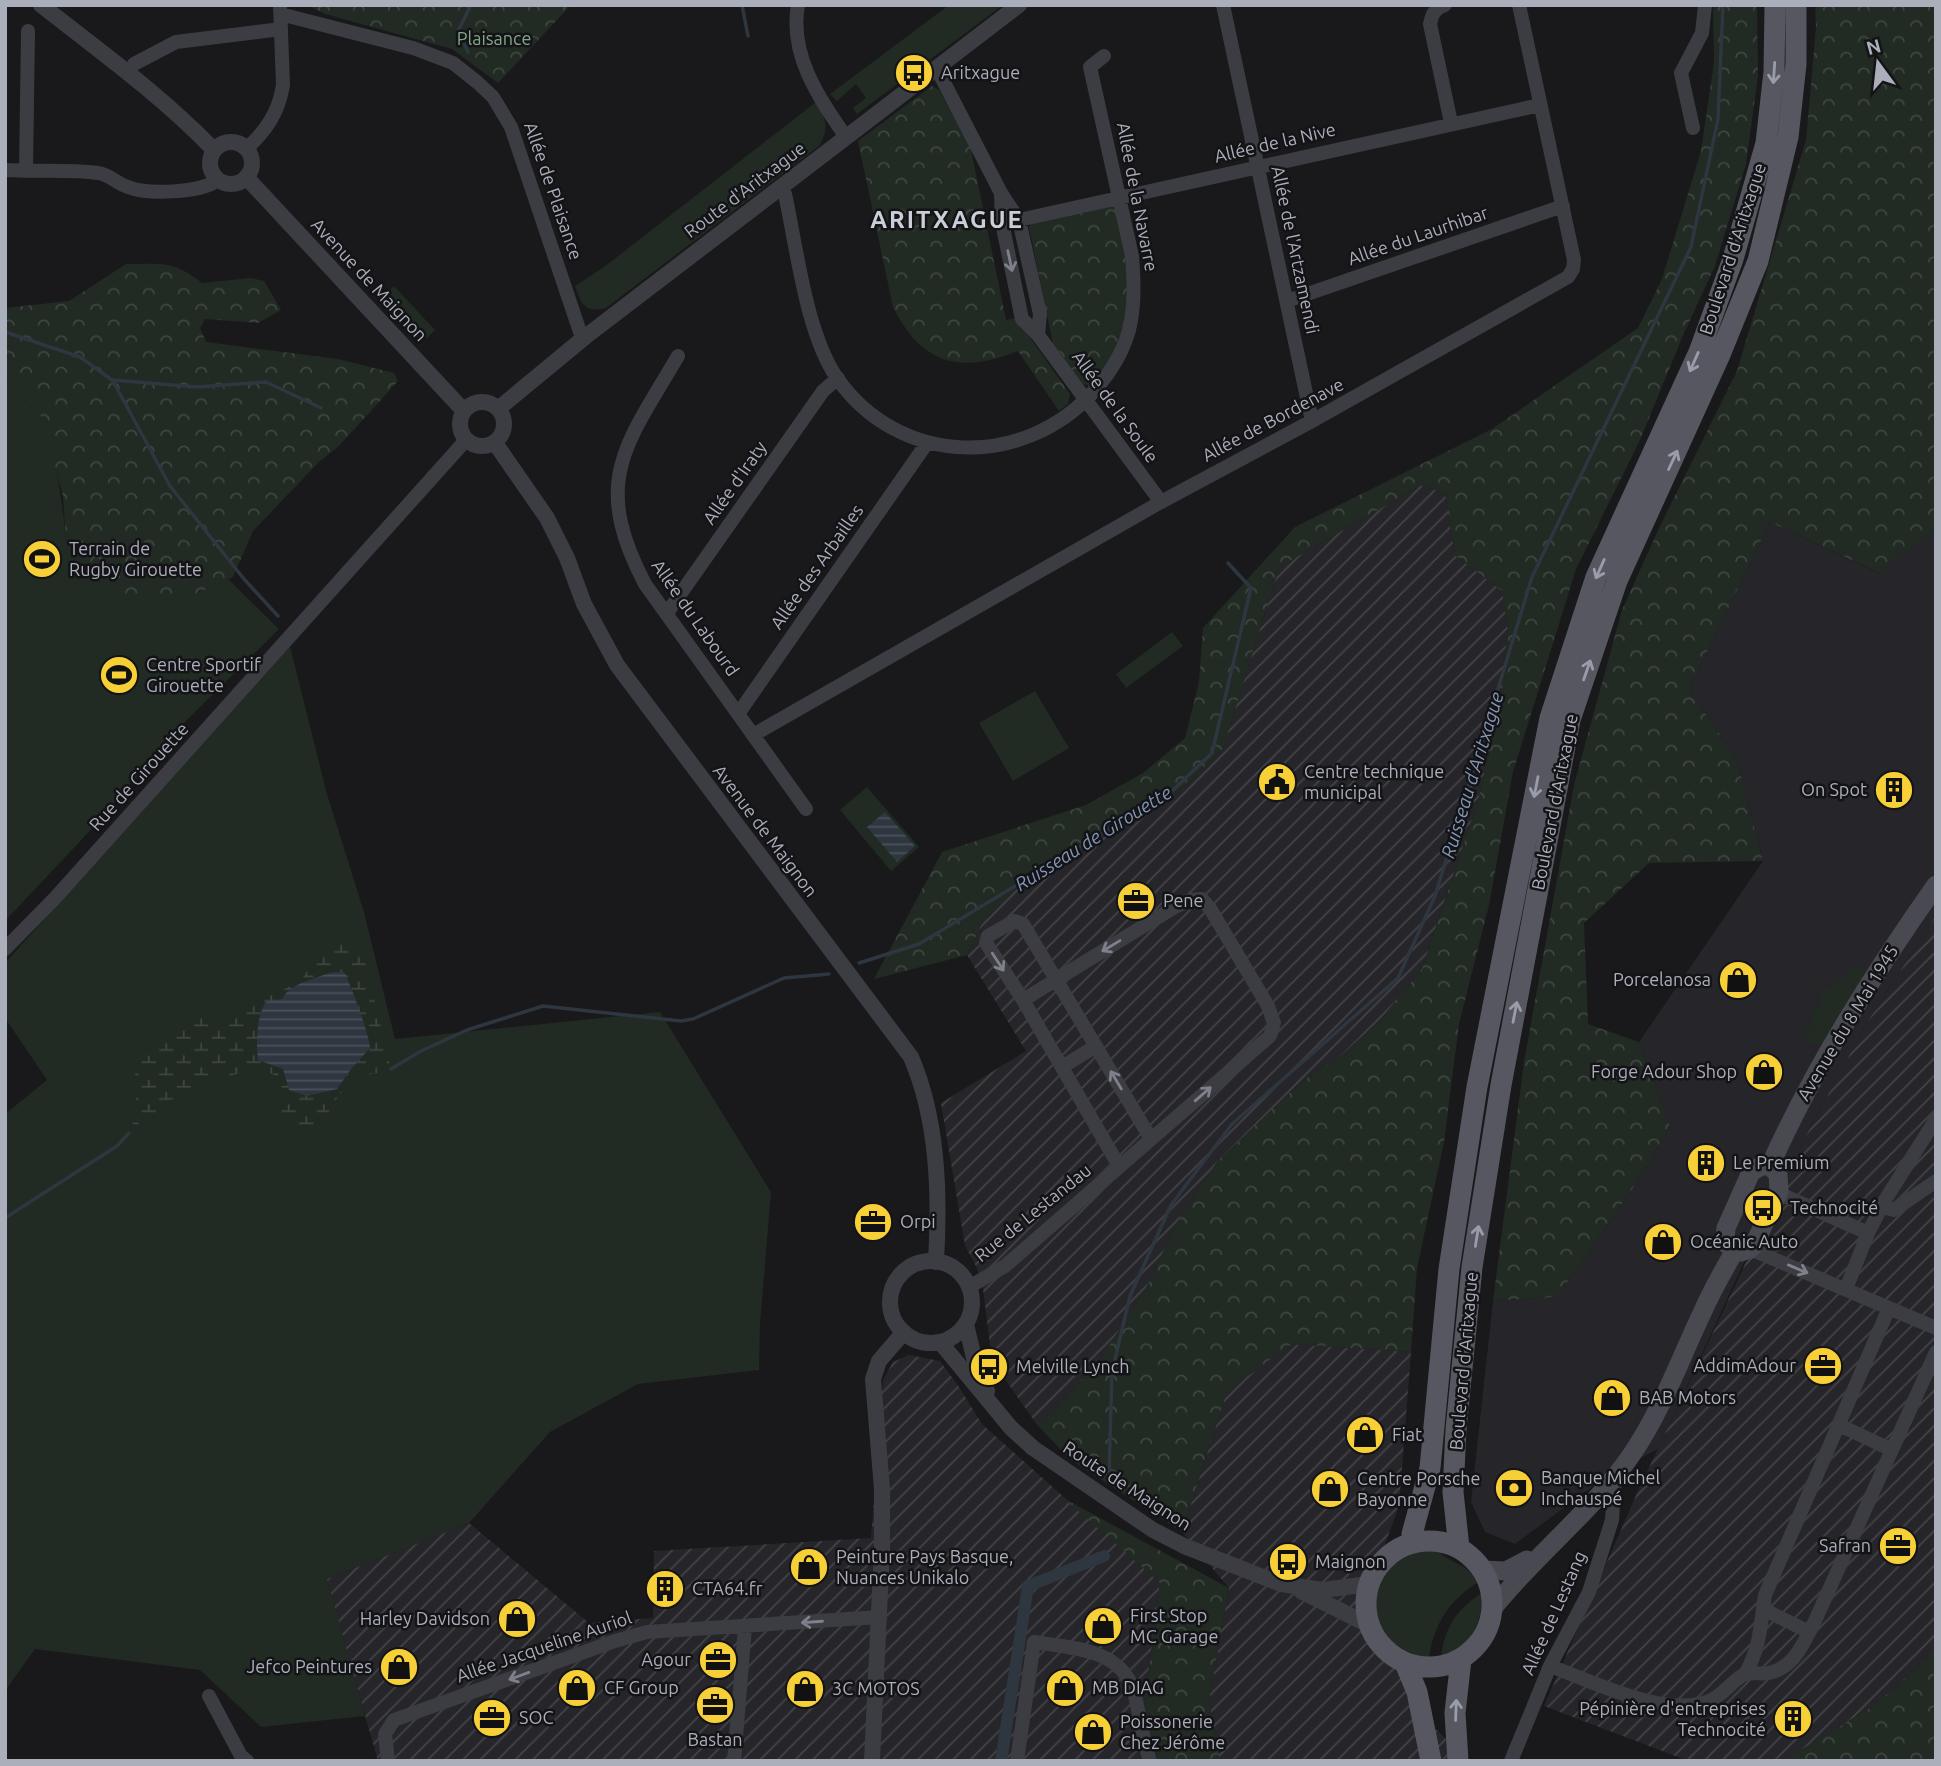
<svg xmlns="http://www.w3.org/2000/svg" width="1941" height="1766" font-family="Ubuntu,sans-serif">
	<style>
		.built { fill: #262529 }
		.industrial { fill: url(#industrial-furrows) }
		.green { fill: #212a23 }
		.forest { fill: url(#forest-crowns) }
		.wetland { fill: url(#wetland-marsh) }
		.water { fill: url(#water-rules) }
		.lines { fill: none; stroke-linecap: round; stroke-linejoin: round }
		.stream { stroke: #2e3640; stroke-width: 3.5 }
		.canal { stroke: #2e3640; stroke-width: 12 }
		.minor { stroke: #3c3c43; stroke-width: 14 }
		.tertiary { stroke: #3c3c43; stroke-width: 16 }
		.secondary { stroke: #484951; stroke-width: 19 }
		.primary { stroke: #565760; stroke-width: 21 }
		.oneway { stroke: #9a9da9 }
		.oneway2 { stroke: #7f808b }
		.labels { text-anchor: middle; stroke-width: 5; stroke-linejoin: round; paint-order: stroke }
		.park-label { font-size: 18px; fill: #82a789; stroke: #141417 }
		.poi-label { font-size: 18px; fill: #abaebb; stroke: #141417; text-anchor: start }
		.street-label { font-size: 18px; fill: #abaebb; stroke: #141417 }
		.water-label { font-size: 19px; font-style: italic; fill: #8297b7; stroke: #141417 }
		.district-label { font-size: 24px; font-weight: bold; letter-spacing: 2px; fill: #ccced7; stroke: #141417 }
	</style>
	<defs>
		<pattern id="industrial-furrows" width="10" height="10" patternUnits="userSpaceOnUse" patternTransform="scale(1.75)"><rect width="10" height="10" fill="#262529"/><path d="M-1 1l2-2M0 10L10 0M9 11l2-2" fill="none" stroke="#434246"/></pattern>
		<pattern id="forest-crowns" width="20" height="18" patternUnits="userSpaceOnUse" patternTransform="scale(1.75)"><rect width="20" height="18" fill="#212a23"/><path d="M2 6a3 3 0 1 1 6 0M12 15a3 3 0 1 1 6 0" fill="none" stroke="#3f4641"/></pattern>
		<pattern id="wetland-marsh" width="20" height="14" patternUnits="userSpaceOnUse" patternTransform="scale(1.75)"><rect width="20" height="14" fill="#212a23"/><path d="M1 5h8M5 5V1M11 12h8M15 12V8" fill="none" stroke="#3f4641"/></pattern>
		<pattern id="water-rules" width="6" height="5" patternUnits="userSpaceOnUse" patternTransform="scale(1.75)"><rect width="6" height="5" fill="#2e3640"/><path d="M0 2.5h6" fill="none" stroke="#4a515a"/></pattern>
	</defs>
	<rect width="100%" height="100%" fill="#19191b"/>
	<path class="built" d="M1770 522 1878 573 1936 527V915L1865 1026 1782 1180 1658 1449 1608 1475 1515 1544 1485 1532 1471 1502 1493 1301 1557 1297 1635 1185 1670 1126 1639 1042 1763 861 1737 760 1689 689Z"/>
	<path class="industrial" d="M1421 485 1445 493 1455 555 1502 591 1508 630 1497 718 1478 801 1422 969 1381 1019 1342 1055 1301 1082 1218 1161 1181 1215 1147 1286 1100 1360 1038 1426 992 1361 983 1289 977 1268 965 1246 941 1103 1026 1051 967 955 983 921 1017 886 1186 785 1223 748 1279 567Z
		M1936 915V1651L1873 1706 1783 1761H1696L1683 1759 1544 1706 1637 1493 1741 1273 1782 1180 1865 1026Z
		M1292 1344 1411 1352 1399 1506 1364 1601 1421 1715 1469 1761H1220L1209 1700 1229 1588 1182 1532 1227 1391Z
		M909 1355 940 1361 959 1387 982 1424 1160 1583 1143 1716 1158 1761H378L326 1579 469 1523 589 1623 653 1618 654 1551 871 1538 883 1380 893 1362Z"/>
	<path class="green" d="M949 5H1003L857 114 853 108 866 98 856 84 837 101 830 94Z
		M816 102C826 119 830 128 819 146L606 308C584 313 582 305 575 286L604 267Z
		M394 286 435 330 427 338 386 293Z
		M5 379C11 382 20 385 25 390 52 416 63 504 66 541L180 601 228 579 279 629 187 720 85 836 5 921Z
		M1172 632 1183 646 1126 688 1116 674Z
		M290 646 327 794 364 912 395 1039 660 1012 771 1192 760 1323 759 1370 638 1384 550 1432 469 1523 327 1579 365 1716 261 1727 200 1670 35 1649 5 1691V1114L47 1080 5 1018V963Z
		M1035 691 1069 748 1013 781 979 723Z
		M867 787 919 847 891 871 840 810Z
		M1858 966 1865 968 1866 973 1822 1045 1814 1046 1809 1044 1802 1026 1813 1029 1812 1013 1821 1000 1816 991 1819 988 1824 990 1845 978 1846 972Z
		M1419 1550H1436C1450 1563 1471 1565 1477 1583 1449 1600 1433 1626 1429 1658 1361 1648 1353 1572 1419 1550Z
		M1481 1594C1483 1625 1470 1646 1441 1658 1444 1629 1456 1609 1481 1594Z"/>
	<path class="forest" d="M307 5H571L498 83 452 49 325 14Z
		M1713 5H1757L1758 76 1746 164 1715 266 1684 333 1640 440 1576 569 1513 772 1489 905 1459 1024 1444 1142 1417 1268 1411 1352 1292 1344 1227 1391 1182 1532 1071 1460 1038 1426 1100 1360 1147 1286 1181 1215 1218 1161 1301 1082 1342 1055 1381 1019 1422 969 1478 801 1497 718 1508 630 1502 591 1455 555 1445 493 1421 485 1279 567 1223 748 1186 785 1017 887 983 921 967 955 874 979 942 852 1086 805 1143 773 1185 738 1199 682 1203 628 1295 527 1492 429 1638 328 1662 279 1701 151 1714 62Z
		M1815 5H1936V527L1879 573 1770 522 1689 689 1737 760 1763 861 1649 863 1584 923 1588 1024 1639 1042 1670 1126 1635 1185 1557 1297 1493 1301 1524 1062 1574 785 1622 610 1660 526 1737 371 1806 140 1816 27Z
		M932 86 939 90 970 145 1006 320 1016 318 1070 394 1068 404 1059 411 1018 351C960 374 922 365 893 307L858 141Z
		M1109 205 1116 209C1121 231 1131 263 1130 285 1129 320 1115 361 1090 386L1083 384 1053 344 1029 227 1032 223Z
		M126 264C161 264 173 260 202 283L251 278 264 281 281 310 258 323 205 319 200 328 206 342 338 359 394 373 398 381 339 446 319 462 253 531 233 577 180 601 128 595 93 577 66 541 63 496 41 416 24 390 5 379V308L69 301Z
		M1065 1499 1229 1588 1209 1700 1220 1761H1158L1143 1716 1160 1583Z
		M1936 1651V1761H1783L1873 1706Z"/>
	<path class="wetland" d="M335 942H345L363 952 391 1069C380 1074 369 1073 358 1078 342 1084 324 1121 314 1136L302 1138 282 1118 276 1076 261 1068C233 1075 202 1081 177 1096 160 1107 147 1123 129 1133L136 1115 135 1064 162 1047 190 1017 228 1016 301 981 321 947Z"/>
	<path class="water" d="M885 812 915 846 897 862 867 827Z
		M333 972H344C349 979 371 1040 370 1048L351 1069 337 1089 307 1096 289 1090 283 1069 258 1060C256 1044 256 1016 266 1002L282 999C290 983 317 978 333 972Z"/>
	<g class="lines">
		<path class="stream" d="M742 5 748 36
			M468 52 458 31 471 5
			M5 332 80 357 112 380 197 387 266 382 321 408
			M113 381 170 486 244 579 278 616
			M859 963 919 944 1171 792 1212 753 1251 588 1228 563
			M391 1069 421 1051 467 1030 543 1006 681 1021 693 1019 784 978 829 974
			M5 1218 117 1146 129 1133
			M1109 1474 1112 1372 1130 1296 1171 1205 1232 1124 1398 978 1435 896 1532 577 1691 247 1718 119 1723 5"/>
		<path class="canal" d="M1001 1761 1028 1586 1104 1556"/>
		<path class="minor" d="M798 5C789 55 819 98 846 137
			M1223 5 1312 421
			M1445 5C1435 8 1432 14 1430 24L1451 123
			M281 17 288 16 413 48 453 63 477 82 493 97 511 127 580 332 585 337
			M134 64 176 42 281 29
			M937 69 1001 193 1019 220 1040 314 1038 335
			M1693 128 1681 73 1702 33 1705 5
			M246 149C266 131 279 112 283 85L280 5
			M5 170C36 172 68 169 98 173 109 174 117 184 128 187 148 195 200 193 218 180
			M26 171 28 31
			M780 187 785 194C797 249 806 333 837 378 899 467 1024 470 1095 390 1110 373 1123 352 1129 330 1135 306 1134 281 1132 256L1090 67 1104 56
			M1001 193 1002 223 1022 319 1038 335 1161 502
			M1019 220 1540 105
			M1287 301 1563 206
			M678 356C625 446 591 481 645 584L806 809
			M667 613 823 391 838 378
			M738 714 927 443
			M753 735 1161 502 1312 421 1568 277 1573 269 1574 260 1519 5
			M5 949 56 897 466 440
			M1062 1067 1096 1046
			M1119 1166 1023 1000 986 943 988 936 1014 921 1023 924 1151 1139
			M1779 1191 1787 1197 1868 1233
			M1882 1207 1894 1210 1936 1181
			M1750 1249 1936 1328
			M969 1287 1005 1266 1270 1036 1274 1023 1268 1006 1211 910 1202 899 1190 900 1173 908 1023 1000
			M1846 1289 1868 1233 1885 1200 1936 1119
			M1839 1425 1892 1450
			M1763 1609 1809 1632
			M1550 1666C1594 1682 1664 1718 1709 1701 1722 1696 1731 1682 1743 1675 1751 1671 1761 1675 1769 1673 1794 1668 1804 1642 1814 1623L1936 1352
			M1745 1674C1761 1647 1760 1625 1765 1595L1889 1308
			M209 1696 241 1756 247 1761
			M388 1761 385 1734 394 1720 615 1641 647 1632 880 1617
			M734 1761 745 1627
			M1017 1761 1034 1642C1071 1648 1121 1648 1134 1692 1140 1715 1142 1738 1150 1761
			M1511 1761 1550 1666 1589 1592 1612 1520 1615 1477"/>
		<path class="tertiary" d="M41 5C100 51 162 96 214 150
			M210 163a21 21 0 1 1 42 0a21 21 0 1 1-42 0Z
			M246 177 464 411
			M460 424a22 22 0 1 1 44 0a22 22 0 1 1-44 0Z
			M498 409 585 337 1019 5
			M495 443 547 518 567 558 584 604 617 665 911 1057C938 1120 940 1194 936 1262
			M890 1302a41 41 0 1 1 82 0a41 41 0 1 1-82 0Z
			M966 1324 974 1358 987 1391
			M940 1342 1011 1428 1033 1448 1153 1530 1184 1546 1281 1584 1323 1590 1369 1584
			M1301 1591 1369 1625
			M872 1761 882 1549V1489L873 1379 879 1361 904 1332"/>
		<path class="secondary" d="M1761 1166H1770L1778 1174 1779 1191 1754 1245 1750 1249 1741 1252 1725 1243 1726 1228 1751 1172Z
			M1770 1166C1814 1067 1873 974 1936 885
			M1483 1570 1506 1571 1527 1560
			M1493 1608C1536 1554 1593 1511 1632 1454 1662 1410 1680 1359 1703 1311 1712 1290 1724 1270 1735 1250"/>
		<path class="primary" d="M1366 1604a63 63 0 1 1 126 0a63 63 0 1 1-126 0Z
			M1413 1543 1412 1534 1430 1468 1449 1269 1477 1087 1550 718 1596 577 1699 352 1733 259 1766 143 1774 72 1775 5
			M1459 1548 1453 1492 1456 1429 1472 1267 1501 1085 1570 720 1617 581 1719 357 1758 261 1788 137 1796 64V5
			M1405 1663 1417 1692 1431 1761
			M1458 1761 1455 1713 1461 1659"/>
	</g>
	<defs><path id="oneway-shaft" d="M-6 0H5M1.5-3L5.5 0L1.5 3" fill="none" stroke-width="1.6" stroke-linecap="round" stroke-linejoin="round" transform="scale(1.75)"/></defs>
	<g class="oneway">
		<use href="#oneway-shaft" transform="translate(1774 73) rotate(94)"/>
		<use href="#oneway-shaft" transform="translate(1694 362) rotate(114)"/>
		<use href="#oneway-shaft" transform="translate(1673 460) rotate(-65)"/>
		<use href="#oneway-shaft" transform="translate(1600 569) rotate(114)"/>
		<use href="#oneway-shaft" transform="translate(1587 670) rotate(-71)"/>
		<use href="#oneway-shaft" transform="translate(1536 787) rotate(101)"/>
		<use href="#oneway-shaft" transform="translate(1515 1012) rotate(-79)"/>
		<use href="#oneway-shaft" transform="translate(1477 1236) rotate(-81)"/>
		<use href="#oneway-shaft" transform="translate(1456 1710) rotate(-88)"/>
	</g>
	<g class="oneway2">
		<use href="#oneway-shaft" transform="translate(1010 261) rotate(78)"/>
		<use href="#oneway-shaft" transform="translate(1111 946) rotate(149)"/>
		<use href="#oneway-shaft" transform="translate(998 962) rotate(57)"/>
		<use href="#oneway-shaft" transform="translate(1116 1080) rotate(-121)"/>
		<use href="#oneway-shaft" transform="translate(1203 1094) rotate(-41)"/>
		<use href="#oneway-shaft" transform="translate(1798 1269) rotate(23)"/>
		<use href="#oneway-shaft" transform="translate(812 1622) rotate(176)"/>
		<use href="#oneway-shaft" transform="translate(519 1676) rotate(160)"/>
	</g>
	<defs>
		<g id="bus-disc" transform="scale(2.0125)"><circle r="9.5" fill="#f7cf36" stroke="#141417"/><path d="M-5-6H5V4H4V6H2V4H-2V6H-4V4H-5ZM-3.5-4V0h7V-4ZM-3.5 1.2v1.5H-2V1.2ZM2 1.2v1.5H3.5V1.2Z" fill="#111"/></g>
		<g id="stadium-disc" transform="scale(2.0125)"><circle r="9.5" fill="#f7cf36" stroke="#141417"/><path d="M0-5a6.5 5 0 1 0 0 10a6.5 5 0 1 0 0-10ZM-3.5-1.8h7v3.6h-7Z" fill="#111"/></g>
		<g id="civic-disc" transform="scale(2.0125)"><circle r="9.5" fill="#f7cf36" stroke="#141417"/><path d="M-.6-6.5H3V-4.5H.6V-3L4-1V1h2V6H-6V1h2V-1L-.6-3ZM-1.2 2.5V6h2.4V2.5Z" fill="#111"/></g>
		<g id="building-disc" transform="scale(2.0125)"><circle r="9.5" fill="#f7cf36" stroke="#141417"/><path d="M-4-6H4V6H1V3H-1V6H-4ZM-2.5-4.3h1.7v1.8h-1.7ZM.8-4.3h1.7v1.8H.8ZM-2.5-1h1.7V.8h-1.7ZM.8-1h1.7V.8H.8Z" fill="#111"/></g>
		<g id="office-disc" transform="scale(2.0125)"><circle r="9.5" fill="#f7cf36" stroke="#141417"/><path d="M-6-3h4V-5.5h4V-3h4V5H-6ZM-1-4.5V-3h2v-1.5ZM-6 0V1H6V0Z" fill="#111"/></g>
		<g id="shop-disc" transform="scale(2.0125)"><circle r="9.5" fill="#f7cf36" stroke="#141417"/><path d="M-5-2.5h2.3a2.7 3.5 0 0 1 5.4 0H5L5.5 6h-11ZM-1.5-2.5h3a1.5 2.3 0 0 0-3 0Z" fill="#111"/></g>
		<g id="bank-disc" transform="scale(2.0125)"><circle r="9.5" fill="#f7cf36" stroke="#141417"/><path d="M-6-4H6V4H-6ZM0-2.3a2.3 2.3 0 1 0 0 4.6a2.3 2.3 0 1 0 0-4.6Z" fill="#111"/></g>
	</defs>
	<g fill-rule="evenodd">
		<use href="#bus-disc" x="914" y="73"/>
		<use href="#stadium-disc" x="42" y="559"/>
		<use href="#stadium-disc" x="119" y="675"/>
		<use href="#civic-disc" x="1277" y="782"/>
		<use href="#building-disc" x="1894" y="790"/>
		<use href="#office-disc" x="1136" y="901"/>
		<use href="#shop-disc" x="1738" y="980"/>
		<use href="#shop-disc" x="1764" y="1072"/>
		<use href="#building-disc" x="1706" y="1163"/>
		<use href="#bus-disc" x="1763" y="1208"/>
		<use href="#office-disc" x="873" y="1222"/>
		<use href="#shop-disc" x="1663" y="1242"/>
		<use href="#office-disc" x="1823" y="1366"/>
		<use href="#bus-disc" x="989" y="1367"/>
		<use href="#shop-disc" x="1612" y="1398"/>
		<use href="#shop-disc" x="1365" y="1435"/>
		<use href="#bank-disc" x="1514" y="1488"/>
		<use href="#shop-disc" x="1330" y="1489"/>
		<use href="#office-disc" x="1898" y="1546"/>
		<use href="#bus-disc" x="1288" y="1562"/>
		<use href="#shop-disc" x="809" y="1567"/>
		<use href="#building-disc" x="665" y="1589"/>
		<use href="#shop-disc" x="517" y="1619"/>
		<use href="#shop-disc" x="1103" y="1626"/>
		<use href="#office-disc" x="718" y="1660"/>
		<use href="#shop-disc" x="399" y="1667"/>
		<use href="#shop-disc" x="577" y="1688"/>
		<use href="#shop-disc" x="1065" y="1688"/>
		<use href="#shop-disc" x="805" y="1689"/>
		<use href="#office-disc" x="715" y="1705"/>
		<use href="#office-disc" x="492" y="1718"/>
		<use href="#building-disc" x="1793" y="1719"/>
		<use href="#shop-disc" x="1093" y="1732"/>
	</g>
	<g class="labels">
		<g class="park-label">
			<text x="494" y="45">Plaisance</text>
		</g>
		<g class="poi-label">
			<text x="941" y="79">Aritxague</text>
			<text x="69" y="555">Terrain de<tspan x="69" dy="21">Rugby Girouette</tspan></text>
			<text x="146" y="671">Centre Sportif<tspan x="146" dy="21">Girouette</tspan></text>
			<text x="1304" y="778">Centre technique<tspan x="1304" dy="21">municipal</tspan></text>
			<text x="1867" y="796" text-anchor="end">On Spot</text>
			<text x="1163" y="907">Pene</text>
			<text x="1711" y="986" text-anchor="end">Porcelanosa</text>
			<text x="1737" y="1078" text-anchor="end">Forge Adour Shop</text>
			<text x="1733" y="1169">Le Premium</text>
			<text x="1790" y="1214">Technocité</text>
			<text x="900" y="1228">Orpi</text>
			<text x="1690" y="1248">Océanic Auto</text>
			<text x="1796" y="1372" text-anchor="end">AddimAdour</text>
			<text x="1016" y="1373">Melville Lynch</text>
			<text x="1639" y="1404">BAB Motors</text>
			<text x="1392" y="1441">Fiat</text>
			<text x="1541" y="1484">Banque Michel<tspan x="1541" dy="21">Inchauspé</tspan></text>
			<text x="1357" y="1485">Centre Porsche<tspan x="1357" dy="21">Bayonne</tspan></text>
			<text x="1871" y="1552" text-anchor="end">Safran</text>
			<text x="836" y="1563">Peinture Pays Basque,<tspan x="836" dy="21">Nuances Unikalo</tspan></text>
			<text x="1315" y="1568">Maignon</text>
			<text x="692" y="1595">CTA64.fr</text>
			<text x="1130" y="1622">First Stop<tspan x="1130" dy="21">MC Garage</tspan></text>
			<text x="490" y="1625" text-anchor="end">Harley Davidson</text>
			<text x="691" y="1666" text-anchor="end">Agour</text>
			<text x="372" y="1673" text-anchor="end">Jefco Peintures</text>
			<text x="604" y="1694">CF Group</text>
			<text x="1092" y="1694">MB DIAG</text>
			<text x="832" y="1695">3C MOTOS</text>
			<text x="1766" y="1715" text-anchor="end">Pépinière d'entreprises<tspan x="1766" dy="21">Technocité</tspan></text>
			<text x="519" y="1724">SOC</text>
			<text x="1120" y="1728">Poissonerie<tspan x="1120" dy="21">Chez Jérôme</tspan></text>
			<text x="715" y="1746" text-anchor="middle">Bastan</text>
		</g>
		<g class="street-label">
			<text transform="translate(1275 143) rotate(-13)" y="6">Allée de la Nive</text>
			<text transform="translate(745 190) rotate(-37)" y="6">Route d'Aritxague</text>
			<text transform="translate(553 191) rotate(71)" y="6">Allée de Plaisance</text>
			<text transform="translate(1137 197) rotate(79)" y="6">Allée de la Navarre</text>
			<text transform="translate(1418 236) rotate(-19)" y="6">Allée du Laurhibar</text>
			<text transform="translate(1733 249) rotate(-72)" y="6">Boulevard d'Aritxague</text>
			<text transform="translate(1295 250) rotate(78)" y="6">Allée de l'Artzamendi</text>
			<text transform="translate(369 280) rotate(47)" y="6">Avenue de Maignon</text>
			<text transform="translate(1115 407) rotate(54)" y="6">Allée de la Soule</text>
			<text transform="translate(1273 420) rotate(-28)" y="6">Allée de Bordenave</text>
			<text transform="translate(735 483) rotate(-55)" y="6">Allée d'Iraty</text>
			<text transform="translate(817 567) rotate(-55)" y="6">Allée des Arbailles</text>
			<text transform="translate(695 618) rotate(55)" y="6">Allée du Labourd</text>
			<text transform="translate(139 777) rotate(-48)" y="6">Rue de Girouette</text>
			<text transform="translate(1555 802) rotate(-79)" y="6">Boulevard d'Aritxague</text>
			<text transform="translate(765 831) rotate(53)" y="6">Avenue de Maignon</text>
			<text transform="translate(1848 1023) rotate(-59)" y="6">Avenue du 8 Mai 1945</text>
			<text transform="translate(1033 1213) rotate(-39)" y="6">Rue de Lestandau</text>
			<text transform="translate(1464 1361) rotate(-85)" y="6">Boulevard d'Aritxague</text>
			<text transform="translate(1127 1486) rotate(33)" y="6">Route de Maignon</text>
			<text transform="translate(1554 1613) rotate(-66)" y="6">Allée de Lestang</text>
			<text transform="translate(544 1647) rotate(-19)" y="6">Allée Jacqueline Auriol</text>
		</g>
		<g class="water-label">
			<text transform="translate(1472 775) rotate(-73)" y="7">Ruisseau d'Aritxague</text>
			<text transform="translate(1093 838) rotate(-32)" y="7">Ruisseau de Girouette</text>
		</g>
		<g class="district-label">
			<text x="947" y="228">ARITXAGUE</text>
		</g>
	</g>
	<rect width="1941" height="1766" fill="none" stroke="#abaebb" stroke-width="14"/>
	<g transform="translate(1878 63) rotate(345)" stroke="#141417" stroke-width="5" paint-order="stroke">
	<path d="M0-5L12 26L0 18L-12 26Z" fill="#abaebb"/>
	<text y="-10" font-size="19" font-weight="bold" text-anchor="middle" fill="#abaebb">N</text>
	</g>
</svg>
